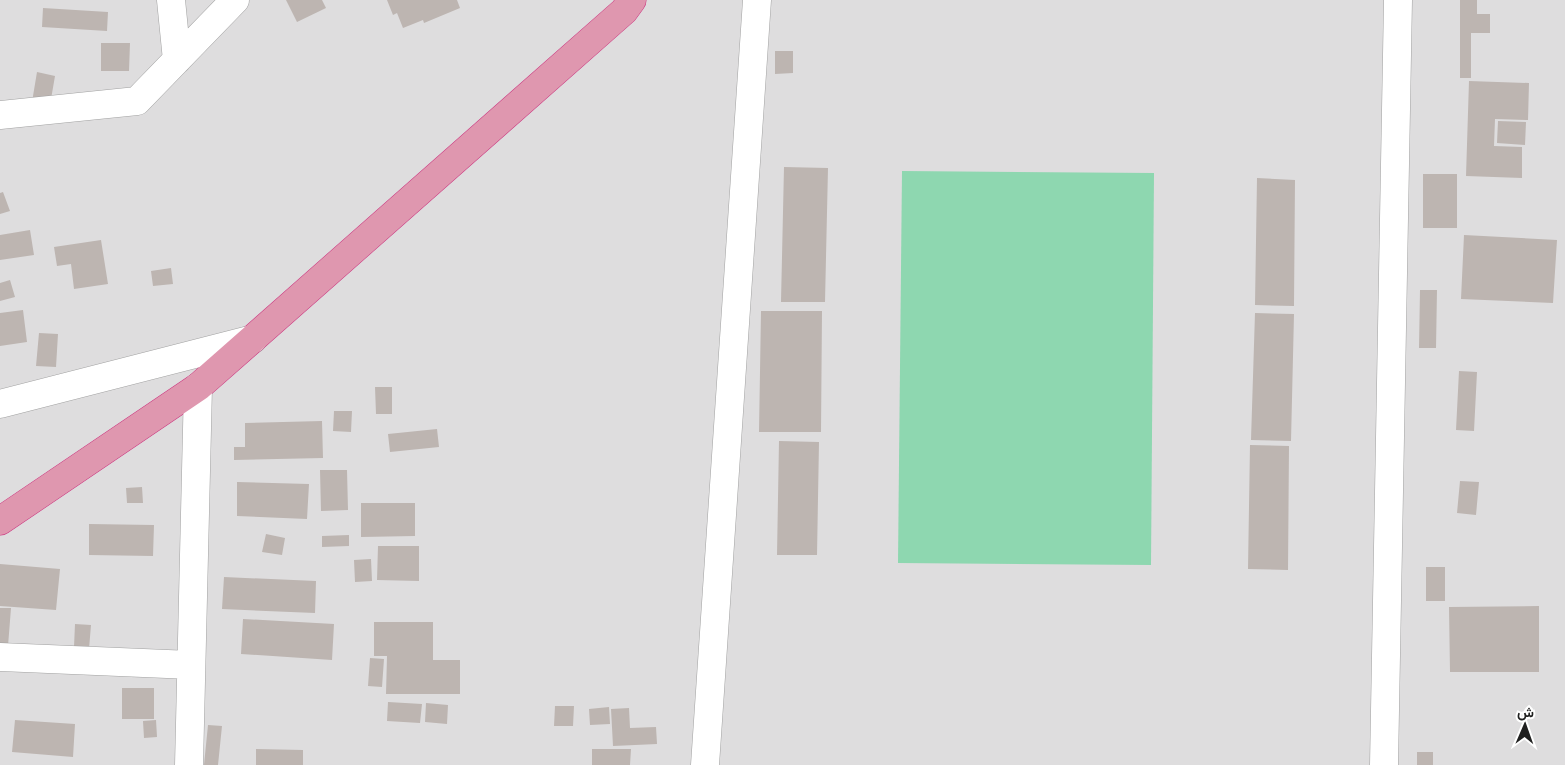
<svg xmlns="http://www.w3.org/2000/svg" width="1565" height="765" font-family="'Exo 2',Vazirmatn,sans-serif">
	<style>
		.residential { fill: #deddde }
		.pitch { fill: #8ed7b0 }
		.building { fill: #bdb5b1 }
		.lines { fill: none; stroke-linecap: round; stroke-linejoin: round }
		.street-casing { stroke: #a1a1a1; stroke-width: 29 }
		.highway-casing { stroke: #cb3880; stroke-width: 29 }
		.street { stroke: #fff; stroke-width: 28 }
		.highway { stroke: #df97af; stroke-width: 28 }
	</style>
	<rect width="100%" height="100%" fill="#f0ece8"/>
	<path class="residential" d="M0 0H1565V765H0Z"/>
	<path class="pitch" d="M902 171 1154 173 1151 565 898 563Z"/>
	<path class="building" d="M286 0H322L326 8 297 22Z
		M387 0H457L460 8 424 23 423 20 403 28 397 13 393 15Z
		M1460 0H1477V14H1490V33H1471V78H1460Z
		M43 8 108 12 107 31 42 27Z
		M101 43H130L129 71H101Z
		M775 51H793V73L775 74Z
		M37 72 55 76 50 105 32 102Z
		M1469 81 1529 83 1528 120 1495 119 1494 146 1522 147V178L1466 176Z
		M1498 121 1526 122 1525 145 1497 143Z
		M784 167 828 168 825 302H781Z
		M1423 174H1457V228H1423Z
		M1257 178 1295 180 1294 306 1255 305Z
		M3 192 10 211 0 214V193Z
		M30 230 34 255 0 260V235Z
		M1464 235 1557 240 1553 303 1461 299Z
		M101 240 108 284 74 289 71 264 57 266 54 247Z
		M171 268 173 284 153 286 151 271Z
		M10 280 15 297 0 301V283Z
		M1420 290H1437L1436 348H1419Z
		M23 310 27 342 0 346V313Z
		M761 311H822L821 432H759Z
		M1255 313 1294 314 1291 441 1251 440Z
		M39 333 58 334 56 367 36 366Z
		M1459 371 1477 372 1474 431 1456 430Z
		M375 387H392V414H376Z
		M334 411H352L351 432 333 431Z
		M322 421 323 458 234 460V447H245V423Z
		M437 429 439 447 390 452 388 434Z
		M779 441 819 442 817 555H777Z
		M1250 445 1289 446 1288 570 1248 569Z
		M320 470H347L348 510 321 511Z
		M1460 481 1479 482 1476 515 1457 513Z
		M237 482 309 484 307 519 237 516Z
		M142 487 143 503H127L126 488Z
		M361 503H415V536L361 537Z
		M89 524 154 525 153 556 89 555Z
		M266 534 285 538 282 555 262 552Z
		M349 535V546L322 547V536Z
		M378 546H419V581L377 580Z
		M371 559 372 581 355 582 354 560Z
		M0 564 60 569 56 610 0 606Z
		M1426 567H1445V601H1426Z
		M224 577 316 581 315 613 222 609Z
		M1539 606V672H1450L1449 607Z
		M0 608H11L8 646 0 645Z
		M243 619 334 624 332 660 241 654Z
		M374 622H433V660H460V694H386L387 656H374Z
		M75 624 91 625 89 649 74 647Z
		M370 658 384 659 382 687 368 686Z
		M122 688H154V719H122Z
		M388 702 422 704 420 723 387 721Z
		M426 703 448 705 447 724 425 722Z
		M555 706H574L573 726H554Z
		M609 707 610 724 590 725 589 709Z
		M629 708 630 728 656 727 657 744 613 746 611 709Z
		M15 720 75 724 73 757 12 752Z
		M156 720 157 737 144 738 143 721Z
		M208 725 222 726 218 765H204Z
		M256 749 303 750V765H256Z
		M592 749H631L630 765H592Z
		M1417 752H1433V765H1417Z"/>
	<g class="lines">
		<g class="street-casing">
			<path id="street" d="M171 0 177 60
				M0 115 137 101 235 0
				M0 404 253 339
				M0 657 191 665
				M189 765 198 387
				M705 765 757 0
				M1384 765 1398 0"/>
		</g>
		<g class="highway-casing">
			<path id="highway" d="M0 521 198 387 624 11 632 0"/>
		</g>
		<use href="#street" class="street"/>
		<use href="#highway" class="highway"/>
	</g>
	<g transform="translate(1525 725) rotate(2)" stroke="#ffffff" stroke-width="4" paint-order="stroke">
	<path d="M0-4L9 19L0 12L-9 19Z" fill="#202020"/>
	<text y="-8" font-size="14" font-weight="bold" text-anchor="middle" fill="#202020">ش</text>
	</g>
</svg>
